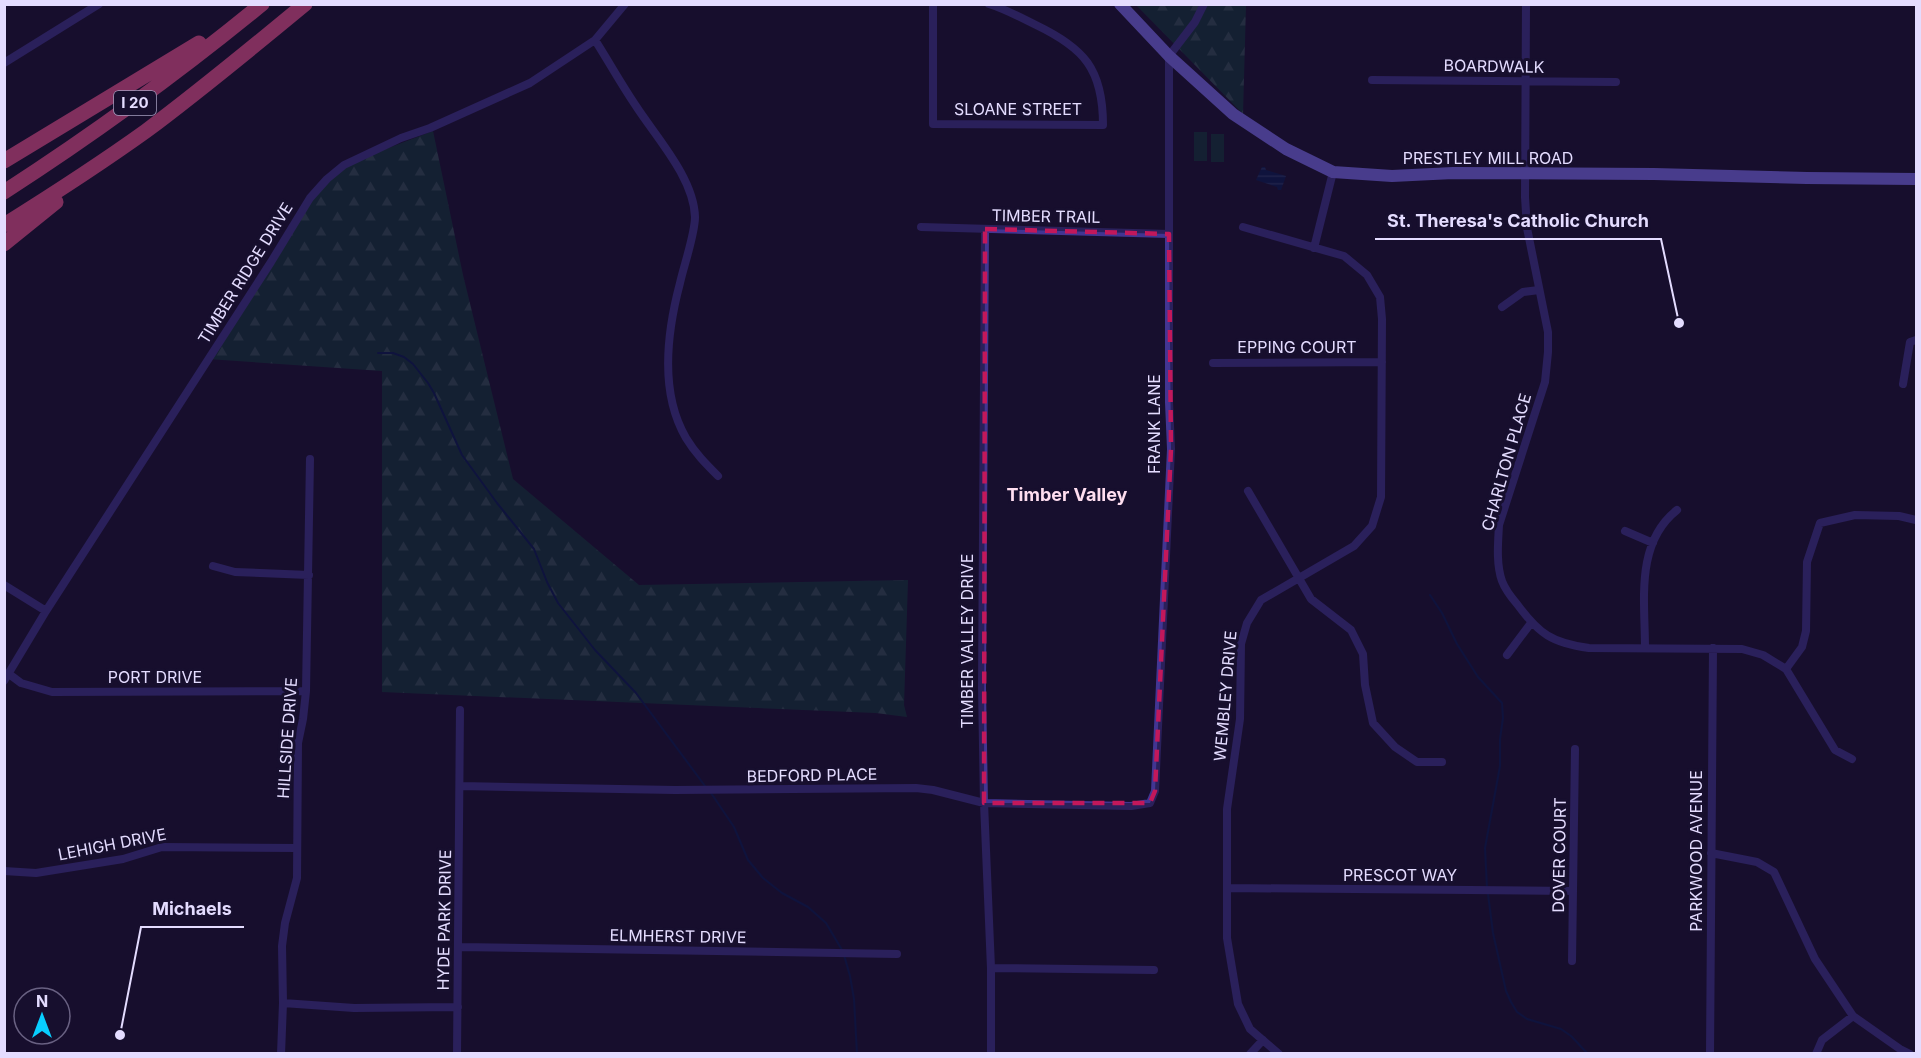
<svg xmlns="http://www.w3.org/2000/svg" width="1921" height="1058" font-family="Inter,sans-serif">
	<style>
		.forest { fill: url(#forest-firs) }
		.garden { fill: #113739 }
		.water { fill: url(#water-rules) }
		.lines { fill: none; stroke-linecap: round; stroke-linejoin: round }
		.stream { stroke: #051951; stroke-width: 2 }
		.street { stroke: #423592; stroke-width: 8 }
		.secondary { stroke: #8473ff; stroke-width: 12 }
		.highway { stroke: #ff5797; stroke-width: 15 }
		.marked { fill: none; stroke: #c2185b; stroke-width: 4.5; stroke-dasharray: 12 8; stroke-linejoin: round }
		.labels { text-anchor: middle; stroke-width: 6; stroke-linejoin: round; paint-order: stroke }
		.shield { fill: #170f2e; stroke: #a69ec0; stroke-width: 1.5 }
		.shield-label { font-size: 15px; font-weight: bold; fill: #e4dcff }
		.street-label { font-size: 16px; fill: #e4dcff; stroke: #170f2e }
		.neighbourhood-label { font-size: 18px; font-weight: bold; fill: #ffdef0; stroke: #170f2e }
		.leader { fill: none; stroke: #e4dcff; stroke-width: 2 }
		.callout-dot { fill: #e4dcff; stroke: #170f2e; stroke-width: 2 }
		.callout-label { font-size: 18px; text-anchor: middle; font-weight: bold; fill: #e4dcff; stroke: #170f2e; stroke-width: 6; stroke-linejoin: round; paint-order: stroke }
	</style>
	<defs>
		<pattern id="forest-firs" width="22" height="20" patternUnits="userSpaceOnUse" patternTransform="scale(1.5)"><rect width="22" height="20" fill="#113739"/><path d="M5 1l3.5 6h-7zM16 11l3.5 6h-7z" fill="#345357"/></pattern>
		<pattern id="water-rules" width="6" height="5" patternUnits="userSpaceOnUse" patternTransform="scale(1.5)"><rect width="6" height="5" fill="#051951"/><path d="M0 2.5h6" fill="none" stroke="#293a6b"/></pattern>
	</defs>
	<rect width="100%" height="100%" fill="#170f2e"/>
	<path class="forest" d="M1136 5H1246L1243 114Z
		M433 131 463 275 513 479 639 585 908 580 904 705 907 717 876 713 382 692V371L208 359 310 198 344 165Z"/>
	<path class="garden" d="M1194 132H1207V161H1194Z
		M1211 134H1224V162H1211Z"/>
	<path class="water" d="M1262 167H1265L1266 170 1286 176 1281 190H1278L1277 187 1256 180Z"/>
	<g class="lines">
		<path class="stream" d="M378 353H393L404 357 413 364 428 383 434 393 462 455 497 503 534 549 547 582 558 603 595 650 636 693 705 786
			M1430 595 1442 613 1457 644 1478 677 1502 703 1503 718 1500 739V766L1485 848 1487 888
			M711 793 734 827 748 860 763 878 782 893 808 907 826 923 842 950
			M1488 894 1493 933 1506 991 1511 1002 1517 1012 1527 1019 1561 1029 1571 1036 1588 1054
			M844 955 850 976 854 999 857 1054"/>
		<path class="street" d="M933 4V124L1103 125C1103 69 1084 48 1036 25 1020 17 1005 9 989 4
			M1526 4 1525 197 1527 228 1548 332V352L1545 382 1499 525C1498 543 1496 564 1502 581 1505 589 1511 597 1517 604 1539 634 1552 643 1589 648L1742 649 1763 655 1786 669 1835 750 1852 759
			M595 40C609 62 621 84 636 106 656 137 694 178 695 217 695 234 684 265 680 283 667 332 659 392 686 438 695 453 706 464 718 476
			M4 63 99 4
			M1372 80 1616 82
			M921 227 1169 234
			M1243 227 1344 256 1367 275 1380 297 1382 319 1381 497 1372 526 1354 546 1261 600 1247 623 1241 644 1240 719 1227 809V938L1238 1004 1250 1029 1279 1054
			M985 229 982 687 984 803 991 968V1054
			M1314 248 1333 172
			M1502 307 1523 292 1539 290
			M1213 363 1382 362
			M1903 384 1910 342 1916 340
			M1248 491 1311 599 1351 630 1363 654 1365 685 1373 723 1395 747 1417 762H1442
			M1625 531 1653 543
			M213 566 235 572 309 575
			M4 585 46 611
			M1645 648C1645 601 1635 543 1677 510
			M1507 655 1531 623
			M1786 669 1802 647 1806 631 1807 562 1820 523 1855 515 1899 516 1916 520
			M9 674 21 683 52 692 306 691
			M4 681 46 611 271 262 310 198 327 179 344 165 401 138 430 128 530 83 595 40 625 4
			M460 786 675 790 916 788 933 790 984 803 1131 806 1150 803 1155 791 1171 449 1169 402V56L1195 22 1204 4
			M1711 853 1757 862 1774 872 1815 959 1853 1016 1900 1049 1910 1054
			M4 871 36 873 123 859 162 847 297 848
			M1227 888 1573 891
			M459 947 897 954
			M1572 961 1575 749
			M991 968 1154 970
			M283 1003 354 1008 458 1007
			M281 1054 283 1003 282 946 285 923 297 878 298 743 303 719 306 691 310 459
			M457 1054 460 710
			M1250 1054 1263 1040
			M1710 1054 1713 648
			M1816 1054 1822 1040 1853 1016"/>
		<path class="secondary" d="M1120 4 1169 56 1233 114 1286 149 1333 172 1392 176 1453 173 1654 174 1807 178 1916 179"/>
		<path class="highway" d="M4 161 199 43
			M4 192C94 134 179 72 262 4
			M4 225C52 195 100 164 146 131 201 90 253 47 305 4
			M4 244 56 202"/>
	</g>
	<path d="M0 0H1921V1058H0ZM985 229 1169 234 1171 449 1155 791 1150 803H984Z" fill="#170f2e" fill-opacity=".55" fill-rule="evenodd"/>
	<path class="marked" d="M985 229 1169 234 1171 449 1155 791 1150 803H984Z"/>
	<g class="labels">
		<rect class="shield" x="114" y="91" width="42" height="24" rx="4.5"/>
		<g class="shield-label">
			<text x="135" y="108">I 20</text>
		</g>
		<g class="street-label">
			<text transform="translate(1494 66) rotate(1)" y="6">BOARDWALK</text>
			<text x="1018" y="115">SLOANE STREET</text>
			<text x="1488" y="164">PRESTLEY MILL ROAD</text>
			<text transform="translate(1046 216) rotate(1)" y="6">TIMBER TRAIL</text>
			<text transform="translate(245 273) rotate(-58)" y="6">TIMBER RIDGE DRIVE</text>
			<text x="1297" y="353">EPPING COURT</text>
			<text transform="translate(1154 424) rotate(-90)" y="6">FRANK LANE</text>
			<text transform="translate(1506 462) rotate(-74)" y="6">CHARLTON PLACE</text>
			<text transform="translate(967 641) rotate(-90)" y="6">TIMBER VALLEY DRIVE</text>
			<text x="155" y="683">PORT DRIVE</text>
			<text transform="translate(1225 696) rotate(-85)" y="6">WEMBLEY DRIVE</text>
			<text transform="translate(287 738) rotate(-86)" y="6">HILLSIDE DRIVE</text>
			<text transform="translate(812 775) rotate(-1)" y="6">BEDFORD PLACE</text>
			<text transform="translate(112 844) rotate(-11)" y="6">LEHIGH DRIVE</text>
			<text transform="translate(1696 851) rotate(-90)" y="6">PARKWOOD AVENUE</text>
			<text transform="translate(1559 855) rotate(-89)" y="6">DOVER COURT</text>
			<text x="1400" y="881">PRESCOT WAY</text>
			<text transform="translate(444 920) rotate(-89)" y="6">HYDE PARK DRIVE</text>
			<text transform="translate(678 936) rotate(1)" y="6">ELMHERST DRIVE</text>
		</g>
		<g class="neighbourhood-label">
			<text x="1067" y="501">Timber Valley</text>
		</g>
	</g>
	<path class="leader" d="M1679 323L1661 239H1375M120 1035L141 927H244"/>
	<g class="callout-dot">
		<circle cx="1679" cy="323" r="6"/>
		<circle cx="120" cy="1035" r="6"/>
	</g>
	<g class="callout-label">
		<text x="1518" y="227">St. Theresa's Catholic Church</text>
		<text x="192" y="915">Michaels</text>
	</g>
	<rect width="1921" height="1058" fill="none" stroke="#e4dcff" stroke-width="12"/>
	<g transform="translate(42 1016)"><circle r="28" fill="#170f2e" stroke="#696182" stroke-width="1.5"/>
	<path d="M0-4.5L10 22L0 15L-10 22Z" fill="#08ceff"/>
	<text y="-9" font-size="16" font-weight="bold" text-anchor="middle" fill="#e4dcff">N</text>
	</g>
</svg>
